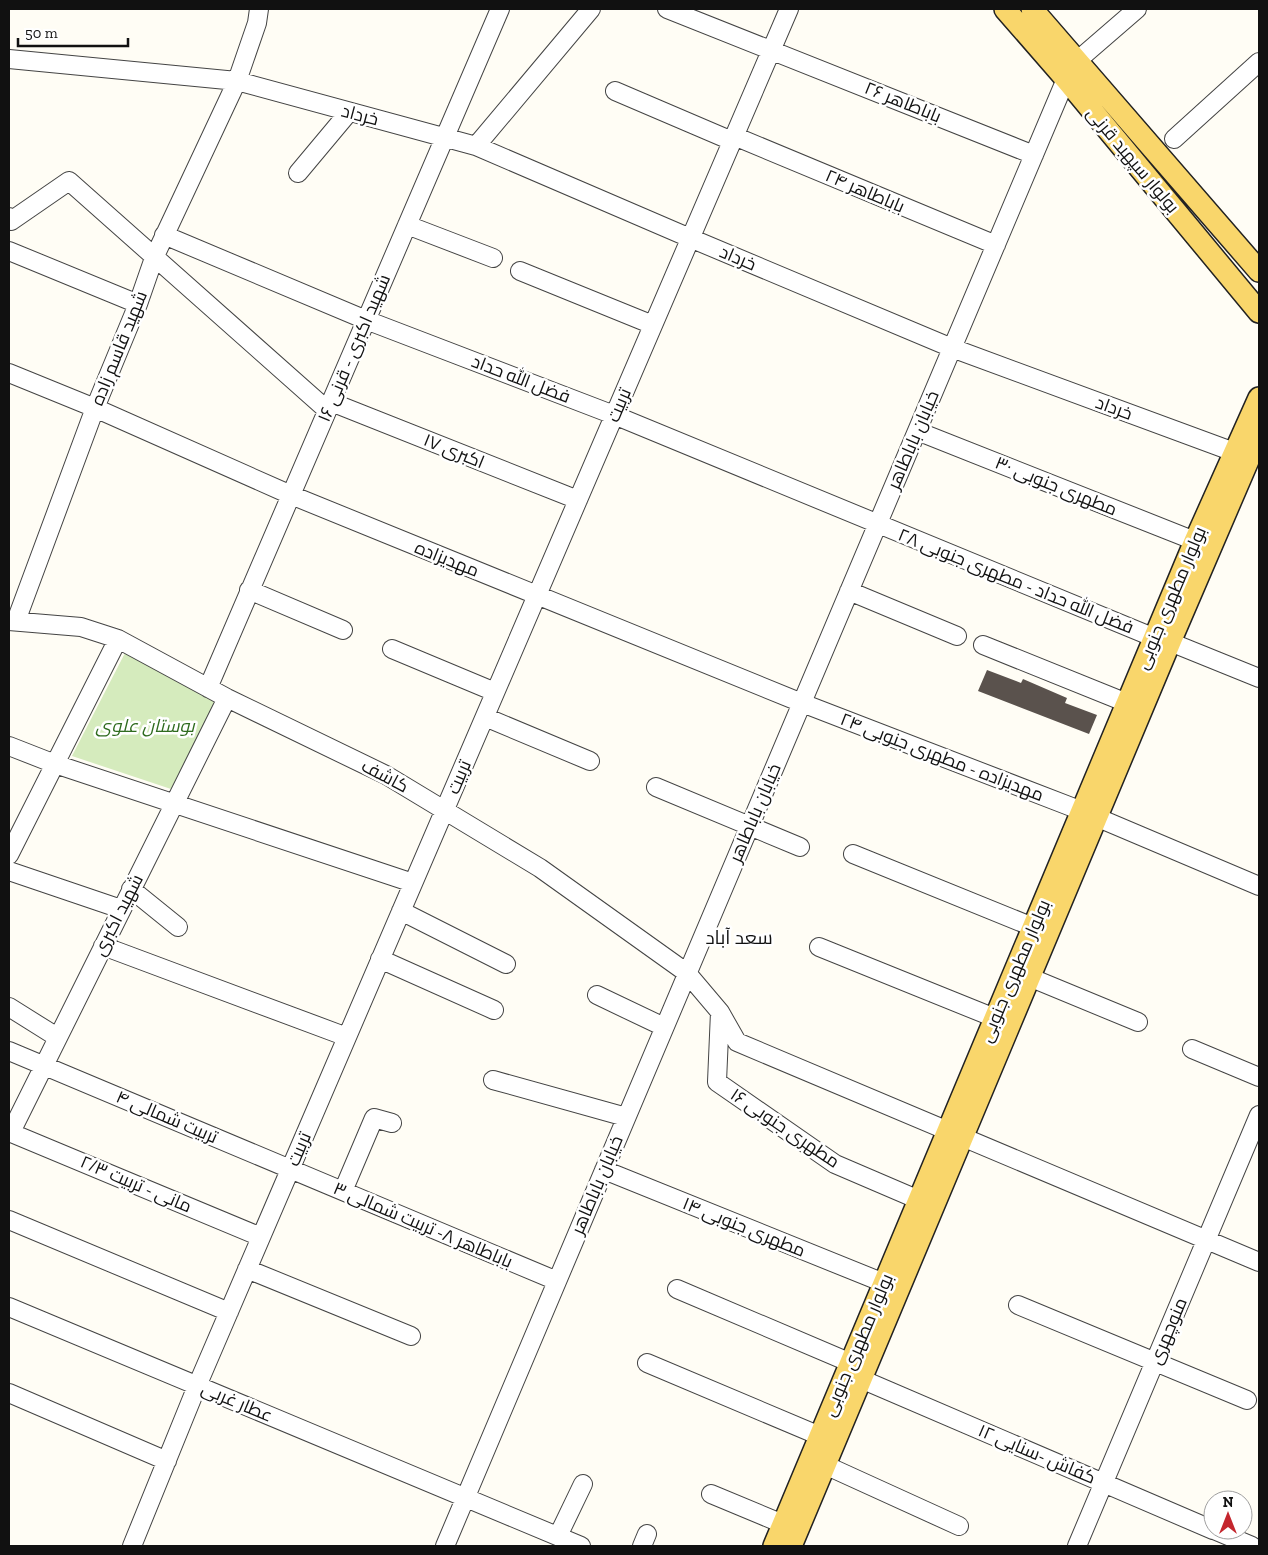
<svg xmlns="http://www.w3.org/2000/svg" width="1268" height="1555" font-family="'Zilla Slab',Cairo,serif">
	<style>
		.green { fill: #d5ebbd }
		.building { fill: #5a524d }
		.lines { fill: none; stroke-linecap: round; stroke-linejoin: round }
		.minor-casing { stroke: #444; stroke-width: 20 }
		.major-casing { stroke: #222; stroke-width: 24 }
		.minor { stroke: #fff; stroke-width: 18 }
		.major { stroke: #f9d66b; stroke-width: 21 }
		.labels { text-anchor: middle; stroke-width: 5; stroke-linejoin: round; paint-order: stroke }
		.street-label { font-size: 18px; fill: #111; stroke: #fff }
		.park-label { font-size: 18px; font-style: italic; fill: #2f6b1f; stroke: #fff }
		.neighbourhood-label { font-size: 19px; fill: #111; stroke: #fff }
	</style>
	<rect width="100%" height="100%" fill="#fffdf5"/>
	<path class="green" d="M125 653 215 702 171 789 72 756Z"/>
	<path class="building" d="M987 670 1021 683 1023 679 1067 698 1065 703 1097 715 1089 734 978 691Z"/>
	<g class="lines">
		<g class="minor-casing">
			<path id="minor" d="M667 9 1034 155
				M9 59 237 81 476 146 690 238 952 348 1234 452
				M1078 60 1137 9
				M615 91 732 141
				M734 136 996 245
				M1174 139 1259 62
				M476 146 591 9
				M298 173 349 112
				M9 217 11 221 69 181 327 410
				M407 225 493 258
				M164 235 366 320 614 415 1155 638
				M9 251 138 304
				M520 271 653 325
				M9 373 95 408 291 495 802 703 1082 811
				M331 402 578 500
				M917 431 1195 541
				M249 590 343 630
				M849 591 957 636
				M9 621 81 627 118 639 227 698 386 775 540 868 687 973 720 1012 737 1042 1259 1262
				M16 621 95 408 138 304 154 258 237 81 257 23 259 9
				M1170 642 1259 678
				M983 645 1127 703
				M392 649 495 692
				M208 688 500 9
				M485 717 590 761
				M9 746 55 764 413 883
				M656 787 800 847
				M1096 817 1259 886
				M853 854 1033 927
				M9 855 118 639
				M9 871 121 909
				M131 889 178 927
				M401 911 506 964
				M103 946 347 1037
				M819 947 995 1018
				M380 959 494 1010
				M1029 977 1138 1022
				M597 995 664 1027
				M9 1007 57 1037
				M720 1012 717 1082 835 1164 919 1200
				M1192 1049 1259 1077
				M9 1051 557 1281
				M493 1080 626 1117
				M9 1132 261 1237
				M11 1132 227 698
				M604 1170 884 1283
				M343 1191 374 1118 392 1123
				M9 1220 229 1312
				M247 1269 411 1336
				M677 1289 851 1363
				M1018 1305 1247 1400
				M9 1307 581 1546
				M647 1363 820 1436
				M861 1379 1213 1530
				M9 1393 167 1461
				M825 1465 959 1526
				M711 1494 783 1524
				M1214 1530 1252 1546
				M558 1536 583 1484
				M132 1546 197 1386 789 9
				M445 1546 1066 79
				M642 1546 647 1534
				M1077 1546 1259 1115"/>
		</g>
		<g class="major-casing">
			<path id="major" d="M1005 9 1066 79 1259 312
				M1032 9 1259 271
				M774 1546 1195 541 1259 398
				M791 1546 1170 642 1259 435"/>
		</g>
		<use href="#minor" class="minor"/>
		<use href="#major" class="major"/>
	</g>
	<g class="labels">
		<g class="street-label">
			<text transform="translate(903 102) rotate(22)" y="6">باباطاهر ۲۶</text>
			<text transform="translate(360 115) rotate(15)" y="6">خرداد</text>
			<text transform="translate(1133 160) rotate(50)" y="6">بولوار سپهبد قرنی</text>
			<text transform="translate(865 191) rotate(23)" y="6">باباطاهر ۲۴</text>
			<text transform="translate(738 258) rotate(23)" y="6">خرداد</text>
			<text transform="translate(119 348) rotate(-68)" y="6">شهید قاسم زاده</text>
			<text transform="translate(354 348) rotate(-67)" y="6">شهید اکبری - قرنی ۱۶</text>
			<text transform="translate(521 379) rotate(21)" y="6">فضل الله حداد</text>
			<text transform="translate(619 405) rotate(-67)" y="6">تربیت</text>
			<text transform="translate(1114 408) rotate(20)" y="6">خرداد</text>
			<text transform="translate(913 440) rotate(-67)" y="6">خیابان باباطاهر</text>
			<text transform="translate(454 451) rotate(22)" y="6">اکبری ۱۷</text>
			<text transform="translate(1056 486) rotate(22)" y="6">مطهری جنوبی ۳۰</text>
			<text transform="translate(447 559) rotate(22)" y="6">مهدیزاده</text>
			<text transform="translate(1016 581) rotate(22)" y="6">فضل الله حداد - مطهری جنوبی ۲۸</text>
			<text transform="translate(1171 598) rotate(-67)" y="6">بولوار مطهری جنوبی</text>
			<text transform="translate(942 757) rotate(21)" y="6">مهدیزاده - مطهری جنوبی ۲۴</text>
			<text transform="translate(385 776) rotate(28)" y="6">کاشف</text>
			<text transform="translate(459 777) rotate(-67)" y="6">تربیت</text>
			<text transform="translate(755 813) rotate(-67)" y="6">خیابان باباطاهر</text>
			<text transform="translate(118 915) rotate(-63)" y="6">شهید اکبری</text>
			<text transform="translate(1015 971) rotate(-67)" y="6">بولوار مطهری جنوبی</text>
			<text transform="translate(167 1117) rotate(23)" y="6">تربیت شمالی ۴</text>
			<text transform="translate(785 1128) rotate(34)" y="6">مطهری جنوبی ۱۶</text>
			<text transform="translate(299 1149) rotate(-67)" y="6">تربیت</text>
			<text transform="translate(136 1184) rotate(23)" y="6">مانی - تربیت ۲/۳</text>
			<text transform="translate(597 1185) rotate(-67)" y="6">خیابان باباطاهر</text>
			<text transform="translate(423 1225) rotate(23)" y="6">باباطاهر ۸- تربیت شمالی ۳</text>
			<text transform="translate(744 1227) rotate(22)" y="6">مطهری جنوبی ۱۴</text>
			<text transform="translate(1168 1331) rotate(-67)" y="6">منوچهری</text>
			<text transform="translate(858 1345) rotate(-67)" y="6">بولوار مطهری جنوبی</text>
			<text transform="translate(237 1402) rotate(23)" y="6">عطار غربی</text>
			<text transform="translate(1037 1454) rotate(23)" y="6">کفاش -سنایی ۱۲</text>
		</g>
		<g class="park-label">
			<text x="145" y="732">بوستان علوی</text>
		</g>
		<g class="neighbourhood-label">
			<text x="739" y="944">سعد آباد</text>
		</g>
	</g>
	<rect width="1268" height="1555" fill="none" stroke="#111111" stroke-width="20"/>
	<g transform="translate(1228 1515)"><circle r="24" fill="#ffffff" stroke="#a0a0a0"/>
	<path d="M0-4L9 19L0 12L-9 19Z" fill="#c4262e"/>
	<text y="-8" font-size="14" font-weight="bold" text-anchor="middle" fill="#111111">N</text>
	</g>
	<path d="M18 38v8h110v-8" fill="none" stroke="#111111" stroke-width="2.5"/>
	<text x="25" y="38" font-size="15" fill="#111111" stroke="#ffffff" stroke-width="4" paint-order="stroke">50 m</text>
</svg>
